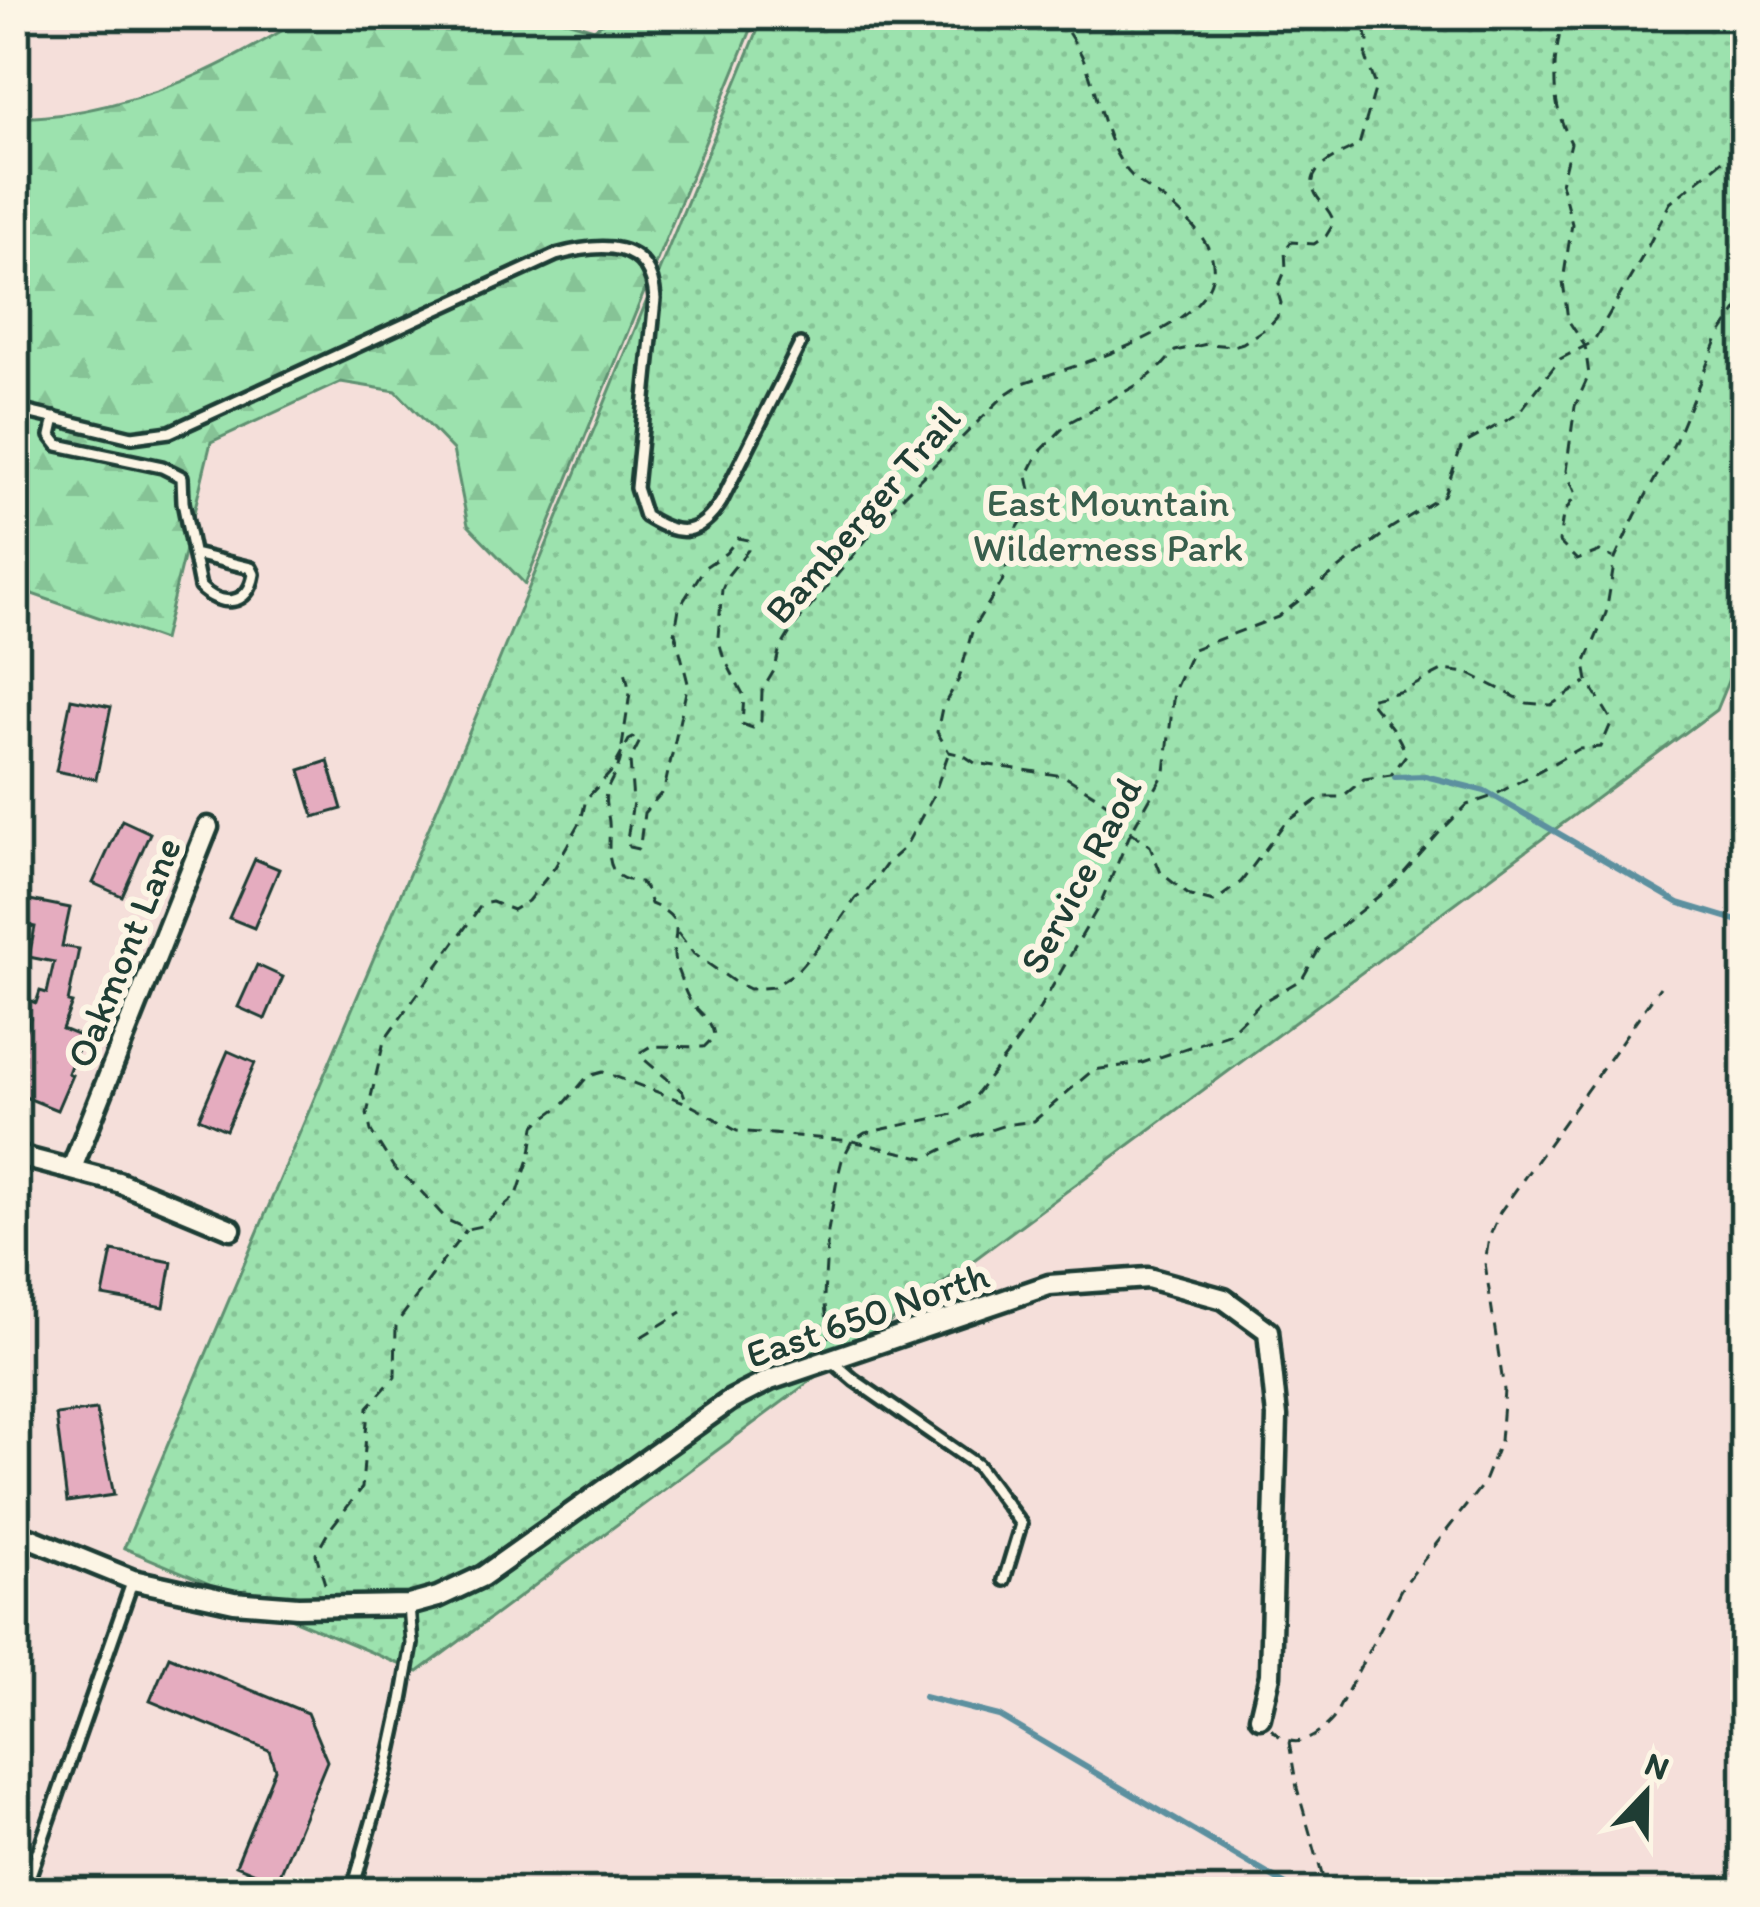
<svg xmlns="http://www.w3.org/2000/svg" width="1760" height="1907" font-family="Itim,sans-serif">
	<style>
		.green { fill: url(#green-dots); stroke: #5e9071; stroke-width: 3 }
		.forest { fill: url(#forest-firs); stroke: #5e9071; stroke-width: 3 }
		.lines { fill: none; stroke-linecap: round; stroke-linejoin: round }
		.stream { stroke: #5c909f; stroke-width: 6 }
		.building { fill: #e5acbf; stroke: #1f3d34; stroke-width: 3 }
		.service-casing { stroke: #1f3d34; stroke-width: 18 }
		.minor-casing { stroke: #1f3d34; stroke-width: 27 }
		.path { stroke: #1f3d34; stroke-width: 3; stroke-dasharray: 12 9; stroke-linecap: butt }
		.service { stroke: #fcf5e5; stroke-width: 9 }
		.minor { stroke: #fcf5e5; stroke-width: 18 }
		.labels { text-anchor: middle; stroke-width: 12; stroke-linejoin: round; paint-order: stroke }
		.park-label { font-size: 39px; fill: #385e4c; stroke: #fcf5e5 }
		.street-label { font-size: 39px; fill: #1f3d34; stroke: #fcf5e5 }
	</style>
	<defs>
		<pattern id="green-dots" width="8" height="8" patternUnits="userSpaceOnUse" patternTransform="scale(3)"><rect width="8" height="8" fill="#9ce2ae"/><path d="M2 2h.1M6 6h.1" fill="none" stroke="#86c396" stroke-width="1.8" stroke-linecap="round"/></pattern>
		<pattern id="forest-firs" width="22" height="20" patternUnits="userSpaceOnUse" patternTransform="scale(3)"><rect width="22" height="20" fill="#9ce2ae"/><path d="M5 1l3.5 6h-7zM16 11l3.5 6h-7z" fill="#86c396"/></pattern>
	</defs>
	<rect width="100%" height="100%" fill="#f5dfda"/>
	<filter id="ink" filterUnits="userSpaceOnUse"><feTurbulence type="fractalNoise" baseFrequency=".00833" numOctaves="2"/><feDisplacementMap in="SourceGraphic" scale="24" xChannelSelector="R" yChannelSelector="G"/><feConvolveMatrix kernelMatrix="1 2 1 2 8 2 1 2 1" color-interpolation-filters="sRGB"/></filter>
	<g filter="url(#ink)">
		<path class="green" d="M764 15H1745V640L1716 710 418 1672 124 1548 482 702Z"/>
		<path class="forest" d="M310 15H546L594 29 615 15H757L525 584 468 525 453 450 396 391 341 382 211 442 163 640 15 588V118C76 117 148 98 204 72 240 56 275 34 310 15Z"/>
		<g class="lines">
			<path class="stream" d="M1395 777 1425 776 1485 791 1679 903 1745 923
				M924 1697 999 1716 1298 1892"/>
		</g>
		<path class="building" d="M71 699 111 707 96 779 56 771Z
			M328 761 342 809 314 817 300 770Z
			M122 820 150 833 122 896 93 883Z
			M255 859 279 869 254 928 229 918Z
			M30 900 70 908 62 946 79 949 68 1002 72 1003 62 1029 82 1037 68 1073 72 1075 57 1110 15 1093V1059L30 1018 20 1014 26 999 36 1003 40 991 47 993 54 962 29 957 35 927 25 925Z
			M257 965 283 977 265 1019 238 1007Z
			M228 1051 255 1063 226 1130 199 1118Z
			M112 1251 172 1262 164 1307 103 1296Z
			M96 1410 114 1495 67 1502 56 1415Z
			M169 1656 307 1713 327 1761 277 1882 236 1865 275 1769 269 1750 150 1701Z"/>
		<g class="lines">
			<g class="service-casing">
				<path id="service" d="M15 409 132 437 170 432 556 255C600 243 651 238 655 299L636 488 645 516C679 538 699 536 721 502L800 344
					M55 418 51 436 58 445 162 467 182 477 183 502 200 587C221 608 249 606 254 574L251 568 194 554
					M832 1361 854 1380 977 1465 1021 1524 1004 1580
					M24 1892 133 1580
					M352 1892 387 1770 402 1701 412 1644 409 1605"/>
			</g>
			<g class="minor-casing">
				<path id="minor" d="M15 18 24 15
					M15 1155 118 1182 231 1229
					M72 1168 208 827
					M15 1532 133 1580 234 1602 298 1607 409 1605 438 1597 483 1576 731 1400 770 1380 1049 1285 1148 1278 1224 1299 1268 1331 1277 1417 1270 1675 1260 1717"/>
			</g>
			<path class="path" d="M1057 15C1065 28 1074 41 1081 54 1098 89 1101 132 1123 165 1132 179 1144 186 1157 195 1174 206 1191 222 1203 239 1259 319 1072 366 1023 383L1006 394 901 498 792 629 779 651 775 669 762 691 761 721 753 728 742 724 744 696 723 656 718 637 722 589 728 575 748 550V540L738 538 726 553 705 567 679 608 675 632 688 683 664 790 644 813 640 845 638 849 629 847 627 839 633 802 630 761 640 741 635 737 629 740 612 771 586 799 581 821 555 867 528 901 513 910 492 902 482 904 384 1041 367 1114 371 1131 394 1168 418 1188 447 1220 467 1229 481 1226 517 1195 531 1153 535 1126 540 1121 565 1103 588 1076 603 1072 687 1103 737 1131 852 1141 926 1158 964 1139 1005 1125 1034 1121 1093 1070 1142 1063 1228 1034 1259 1004 1302 979 1325 939 1394 884 1438 834 1467 805 1493 796 1579 749 1601 747 1612 721 1588 681 1585 664 1606 613 1615 559 1635 516 1675 442 1718 338 1745 299
				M1353 15 1364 25 1368 41 1366 57 1376 86 1359 145C1339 156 1298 169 1318 198 1325 207 1331 212 1334 223L1326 236 1314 244 1291 242 1285 250 1286 269 1277 290 1281 303 1277 317 1269 326 1243 343 1233 346 1207 344 1175 351 1162 366 1139 384 1068 423 1038 454 1027 476 1030 490 1027 513 1018 527 1002 582 973 628 959 679 942 708 937 732 949 752 963 755 975 763 1064 776 1097 796 1116 810 1131 832 1150 846 1161 873 1190 896 1214 902 1241 882 1284 824 1322 797H1342L1364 779 1391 775 1406 755C1396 727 1385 722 1368 699L1403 691 1444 670 1468 673 1527 703 1551 705 1586 682
				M1560 15C1562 32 1556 48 1555 65 1554 98 1557 114 1571 143L1561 183 1572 224 1563 281 1568 320 1585 346 1589 375 1575 406 1566 471 1576 494 1563 515 1559 542 1577 560 1600 551 1613 558
				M622 747 630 693 624 666
				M621 756C619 770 610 780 606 793 604 803 608 812 609 822 611 850 600 880 640 882L645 888 651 904C695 922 665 938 677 969 681 978 683 988 688 997 696 1012 714 1020 714 1037L704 1047 651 1046 641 1052 640 1056 683 1092 686 1100
				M678 933 694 954 733 981 749 989 774 987 797 971 838 924 856 898 868 890 888 862 905 847 934 794 949 752
				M641 1337 682 1312
				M829 1338 824 1296 828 1231 837 1180 842 1160 852 1141 865 1133 954 1114 970 1102 1013 1047 1040 1008 1100 904 1131 832 1165 772 1174 691 1193 649 1278 617 1391 528 1444 495 1462 445 1518 414 1560 359 1593 342 1644 254 1670 203 1724 159 1745 139
				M325 1584 316 1554 330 1529 362 1488 368 1407 395 1377 396 1326 399 1320 466 1230
				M1271 1729C1294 1753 1315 1739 1333 1719L1401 1589 1483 1484 1500 1441 1504 1390 1485 1263 1489 1238 1500 1212 1660 987
				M1289 1742 1297 1788 1327 1892"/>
			<use href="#service" class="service"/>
			<use href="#minor" class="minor"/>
		</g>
	</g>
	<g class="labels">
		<g class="park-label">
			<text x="1108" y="516">East Mountain<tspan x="1108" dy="45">Wilderness Park</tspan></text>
		</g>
		<g class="street-label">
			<text transform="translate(862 514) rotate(-49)" y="14">Bamberger Trail</text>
			<text transform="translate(1080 875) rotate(-62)" y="14">Service Raod</text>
			<text transform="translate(123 952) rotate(-68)" y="14">Oakmont Lane</text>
			<text transform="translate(867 1314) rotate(-19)" y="14">East 650 North</text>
		</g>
	</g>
	<rect width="1760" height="1907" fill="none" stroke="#fcf5e5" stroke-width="60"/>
	<rect x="30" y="30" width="1700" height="1847" fill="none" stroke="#1f3d34" stroke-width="4.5" filter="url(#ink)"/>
	<g transform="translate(1646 1793) rotate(22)" stroke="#fcf5e5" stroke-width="9" paint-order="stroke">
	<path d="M0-9L21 45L0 30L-21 45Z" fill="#1f3d34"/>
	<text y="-18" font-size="33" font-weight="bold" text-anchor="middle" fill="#1f3d34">N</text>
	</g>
</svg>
